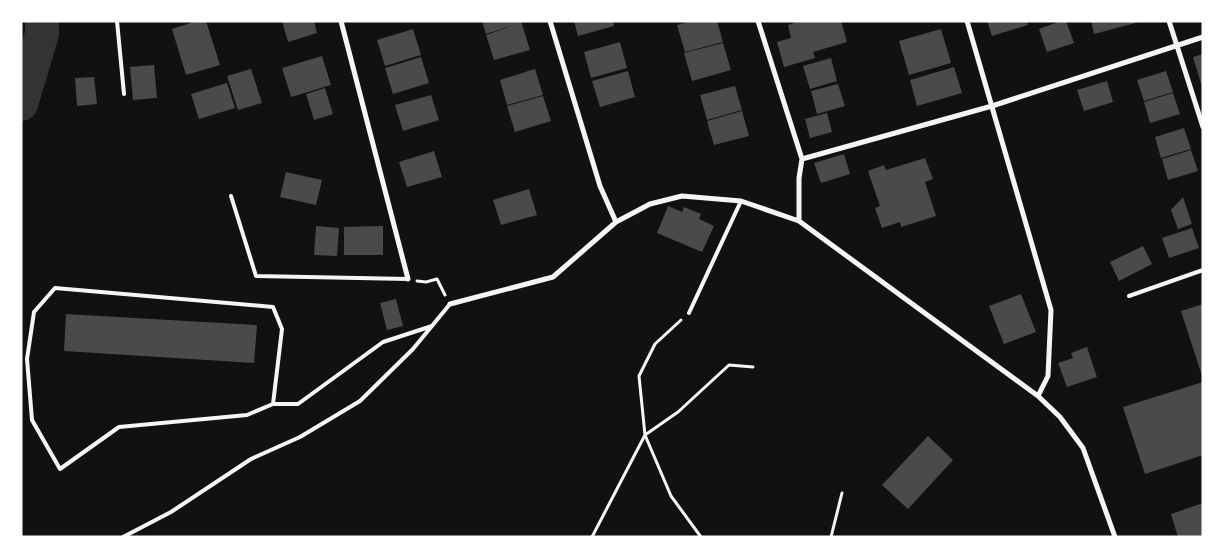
<svg xmlns="http://www.w3.org/2000/svg" width="1224" height="558" font-family="'Fira Sans Condensed',sans-serif">
	<style>
		.lines { fill: none; stroke-linecap: round; stroke-linejoin: round }
		.river { stroke: #333; stroke-width: 34 }
		.building { fill: #4a4a4a }
		.path { stroke: #f5f5f5; stroke-width: 3 }
		.service { stroke: #f5f5f5; stroke-width: 4 }
		.minor { stroke: #f5f5f5; stroke-width: 5 }
	</style>
	<rect width="100%" height="100%" fill="#111"/>
	<g class="lines">
		<path class="river" d="M21 104 42 34V21"/>
	</g>
	<path class="building" d="M197 21H206L220 65 186 75 172 29Z
		M282 21H314L317 33 288 42Z
		M482 21H521L530 50 494 60 486 35 514 25 486 34Z
		M574 21H613L614 26 578 36Z
		M691 21H717L723 42 685 52 677 25Z
		M799 21H841L847 42 813 52 815 58 784 67 777 42 791 38 788 25Z
		M987 21H1027L1028 25 992 36Z
		M1061 21H1066L1074 43 1047 52 1039 29Z
		M1091 21H1139V22L1094 34Z
		M413 29 421 55 385 66 377 40Z
		M941 29 951 63 909 75 899 41Z
		M620 42 627 68 591 78 584 52Z
		M723 43 731 70 692 81 684 53Z
		M1203 54V87H1202L1193 57Z
		M322 56 331 85 291 97 282 68Z
		M421 57 429 83 393 94 385 68Z
		M831 58 837 81 810 89 803 66Z
		M154 65 157 98 133 100 130 67Z
		M954 67 962 93 917 106 910 80Z
		M251 69 262 103 238 110 227 76Z
		M535 69 543 95 507 105 500 80Z
		M628 71 635 97 600 107 592 81Z
		M1166 71 1173 92 1144 101 1137 80Z
		M94 77 97 104 77 106 75 78Z
		M1107 81 1113 102 1084 111 1077 90Z
		M227 83 235 108 199 119 191 94Z
		M838 84 845 106 817 114 811 91Z
		M735 86 742 110 707 120 700 95Z
		M325 88 333 114 314 120 306 94Z
		M1173 93 1180 114 1150 123 1144 102Z
		M431 95 439 120 403 131 395 105Z
		M543 96 551 121 515 132 507 106Z
		M742 111 749 136 714 145 707 121Z
		M827 113 832 132 810 138 805 119Z
		M1184 128 1191 149 1161 158 1155 137Z
		M1191 150 1198 171 1168 180 1162 159Z
		M434 151 442 177 407 187 399 162Z
		M844 154 850 174 821 183 814 163Z
		M925 158 933 179 925 182 936 216 901 227 900 222 882 228 875 208 880 206 868 171 884 165 886 170Z
		M286 172 322 180 316 205 280 197Z
		M529 189 537 215 501 225 493 200Z
		M1183 197 1192 224 1178 229 1171 210Z
		M668 206 682 212 684 207 701 214 699 219 714 226 702 252 657 233Z
		M316 226 339 228 337 256 314 255Z
		M383 226V255H344V227Z
		M1192 228 1199 248 1169 258 1162 238Z
		M1143 246 1152 264 1119 281 1110 262Z
		M1021 294 1036 332 1004 344 989 306Z
		M396 299 403 326 387 330 380 303Z
		M1203 304V376H1202L1181 311Z
		M66 314 257 325 254 363 64 351Z
		M1087 347 1097 377 1067 387 1058 363 1073 358 1071 353Z
		M1203 382V455L1145 474 1123 407Z
		M928 436 953 460 908 509 882 485Z
		M1203 503V537H1178L1171 514Z"/>
	<g class="lines">
		<path class="path" d="M417 281 426 282 437 279 445 295
			M681 320 655 344 639 376 645 435 671 496 701 537
			M592 537 645 435 678 412 729 365 753 367
			M831 537 842 493"/>
		<path class="service" d="M117 21 124 94
			M231 196 256 276 408 279
			M1129 296 1203 270
			M689 313 741 201
			M273 404 282 329 273 307 55 288 34 312 27 359 32 420 60 469 119 427 247 415 273 404H298L383 342 432 326
			M123 537 171 512 251 459 300 437 360 401 413 349 450 304"/>
		<path class="minor" d="M341 21 408 279
			M550 21 600 186 616 222
			M758 21 802 159 799 178V221
			M967 21 1051 310 1048 376 1038 396
			M1169 21 1203 127
			M802 159 992 106 1203 37
			M450 304 553 277 616 222 650 204 682 196 741 201 799 221 1038 396 1060 417 1083 448 1115 537"/>
	</g>
	<rect width="1224" height="558" fill="none" stroke="#ffffff" stroke-width="45"/>
</svg>
